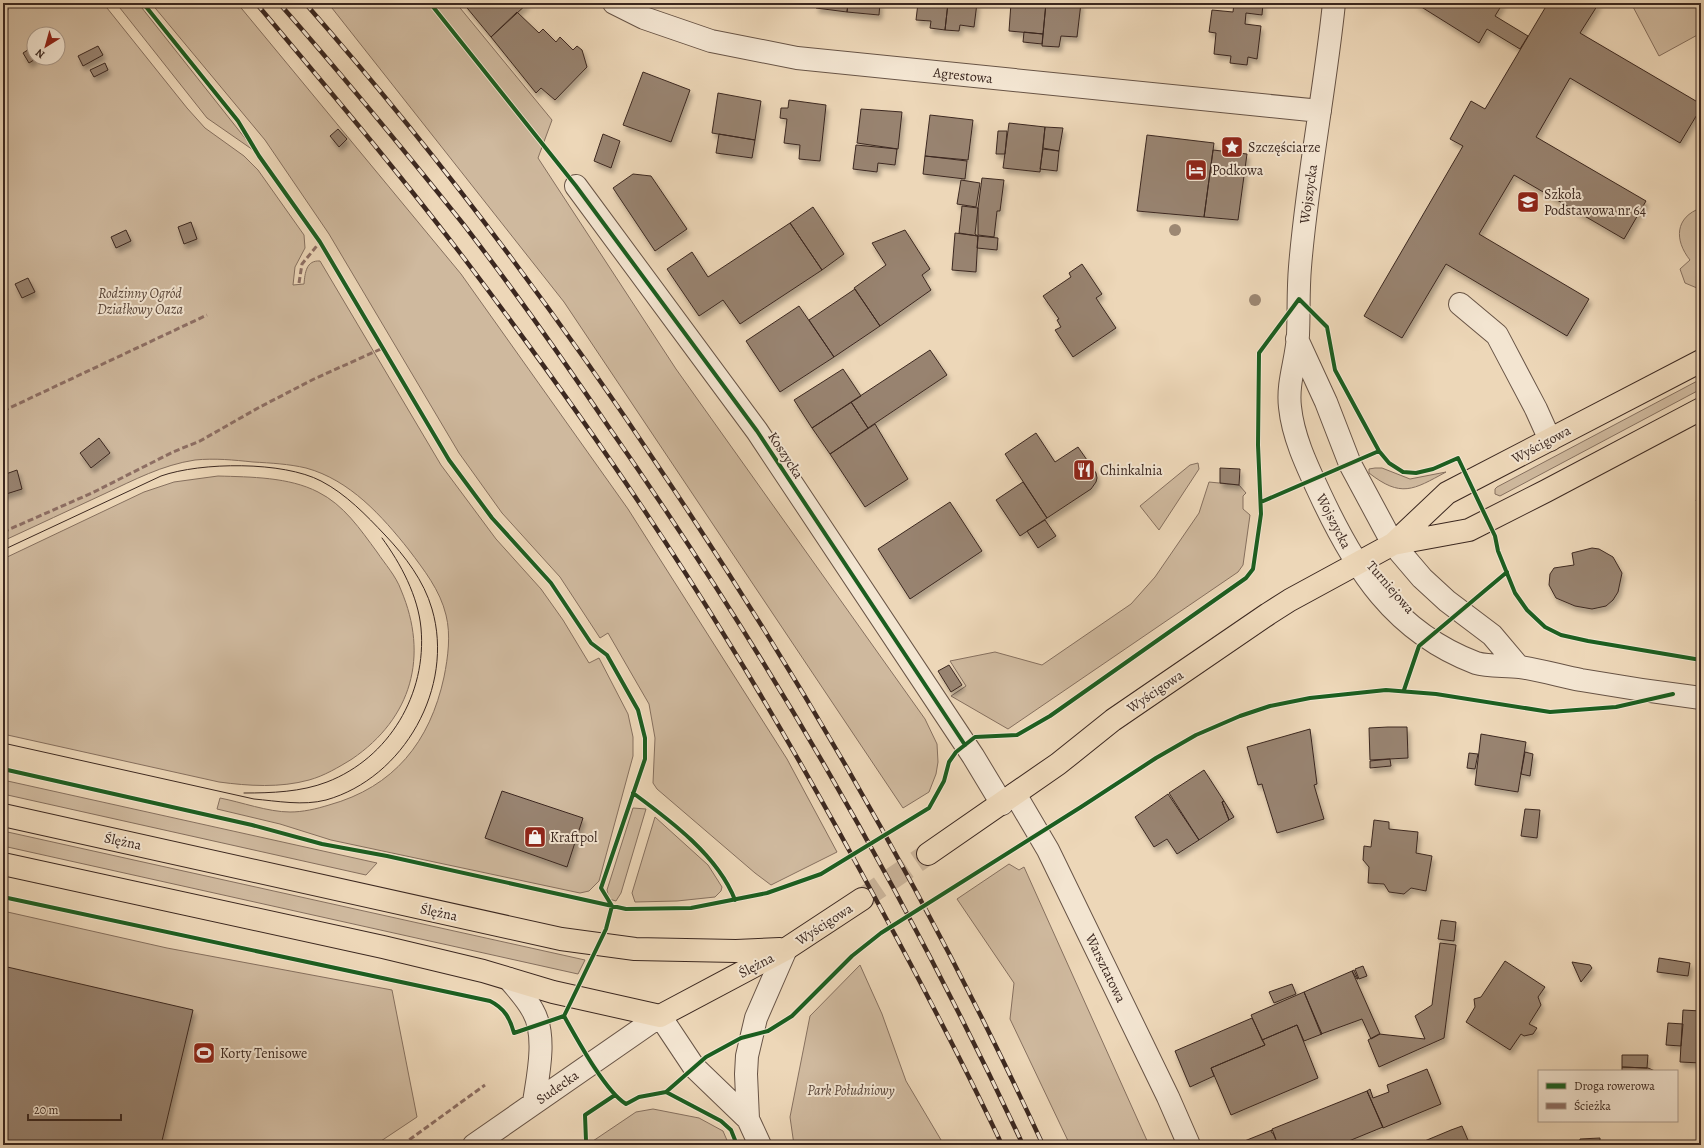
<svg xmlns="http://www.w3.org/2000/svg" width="1704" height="1148" font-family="Alegreya,serif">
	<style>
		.green { fill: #cfb99e; stroke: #86705f; fill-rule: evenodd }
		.building { fill: #98836f; stroke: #3c2820; filter: url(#shadow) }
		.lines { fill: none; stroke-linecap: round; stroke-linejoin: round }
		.major-tunnel { stroke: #cab49a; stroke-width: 22; stroke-dasharray: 22 11; stroke-linecap: butt }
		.minor-casing { stroke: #685446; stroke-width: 24 }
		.major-casing { stroke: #3c2820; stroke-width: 24 }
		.minor { stroke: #f3e5d1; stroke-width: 22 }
		.major { stroke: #edd7b8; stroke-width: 22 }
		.tram { stroke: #3c2820; stroke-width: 1 }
		.rail-casing { stroke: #3c2820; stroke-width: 4.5 }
		.rail { stroke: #f3e5d1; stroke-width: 3; stroke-dasharray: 9; stroke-linecap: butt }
		.quiet { stroke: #8d6e63; stroke-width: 3; stroke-dasharray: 6 3; stroke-linecap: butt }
		.cycleway-casing { stroke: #f3e5d1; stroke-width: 6 }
		.cycleway { stroke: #1b5e20; stroke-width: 4 }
		.tree { fill: #9c8772 }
		.labels { text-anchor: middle; stroke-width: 4; stroke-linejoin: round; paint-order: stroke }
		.street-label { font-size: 14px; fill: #3c2820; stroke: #f3e5d1 }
		.poi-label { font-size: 14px; fill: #3c2820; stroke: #f3e5d1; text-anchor: start }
		.park-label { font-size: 14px; font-style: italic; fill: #594539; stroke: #f3e5d1 }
	</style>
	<defs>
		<filter id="shadow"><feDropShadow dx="2.5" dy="4.5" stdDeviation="2" flood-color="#0004"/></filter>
	</defs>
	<rect width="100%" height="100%" fill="#edd7b8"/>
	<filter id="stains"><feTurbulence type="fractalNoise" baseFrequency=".005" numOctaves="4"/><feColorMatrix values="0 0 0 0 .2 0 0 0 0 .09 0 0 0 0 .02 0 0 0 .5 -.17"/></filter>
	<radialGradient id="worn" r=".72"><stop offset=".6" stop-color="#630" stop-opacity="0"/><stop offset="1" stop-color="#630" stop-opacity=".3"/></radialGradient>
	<path class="green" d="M3 3H103L187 108 205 128 244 156 258 170 304 235 305 248 295 267 293 285 304 284C305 273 306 260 320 261L441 465 496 539 541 589 563 620 589 663 599 658 628 714 633 737V756L599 881 589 891 580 893 331 840 280 824 217 809 220 798C241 802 268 812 290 812 303 812 316 809 329 805 394 787 430 742 444 677 448 657 451 635 446 615 440 590 424 570 409 550 382 516 350 480 306 468 289 464 271 463 253 462 234 460 215 458 195 460 162 465 134 480 104 494 70 510 37 525 3 541ZM34 34H58V58H34Z
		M116 3H138L256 152 207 118Z
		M151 3H237L461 274 628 509 787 759 837 852 771 885 755 873 657 789 653 783 655 738 649 704 608 633 600 638 560 577 502 513 459 453 329 234 265 140Z
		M328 3H456L552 120 538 158 676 369 925 719 937 744 938 762 936 774 929 792 903 808 564 302Z
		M1631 3H1701V33L1659 56Z
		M1701 208V285L1697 288 1685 283 1680 269 1690 260C1674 240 1675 217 1701 208Z
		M1701 379V389L1500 496 1495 494V489L1497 487Z
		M1198 463 1199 469 1159 530 1140 506 1190 465Z
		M1375 468H1382L1410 479 1446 472C1413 490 1401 498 1369 473V469Z
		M218 476C251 477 289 477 318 492 344 505 360 529 377 552 385 564 396 576 401 590 429 656 412 718 352 759 339 767 324 776 309 780 280 788 249 786 219 782L3 734V559L144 492 174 482Z
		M1209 482 1239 485 1246 493 1243 496V509L1250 515 1243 565 1238 572 1008 729 951 696 966 686 950 661 995 652 1042 665 1131 604 1155 577 1199 513Z
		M3 780 377 863 366 875 3 794Z
		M633 808 646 809 621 893 616 901 609 899 607 890Z
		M655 817 708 865 722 887 721 891 715 897 677 901 635 902 632 893Z
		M3 831 585 960 578 974 3 846Z
		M1009 864 1019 870 1024 867 1149 1145H1070L1010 1019 1014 983 957 899Z
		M3 911 167 948 392 990 417 1117 375 1145H3Z
		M860 965 882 1014 906 1081 944 1145H794L790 1117 810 1016Z
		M653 1109 699 1118 723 1131 729 1145H587L636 1112Z"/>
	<path class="building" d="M463 3H528L491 37Z
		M817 3H848L847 12 816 8Z
		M848 3H880L879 15 847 12Z
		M918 3H948L945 30 930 28 931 21 916 20Z
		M948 3H977L974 27 960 25 959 31 945 30Z
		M1011 3H1046L1043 34 1009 31Z
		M1046 3H1081L1077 37 1061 36 1059 47 1042 46Z
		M1234 3H1263L1262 15 1246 13 1245 24 1261 26 1257 59 1248 57 1247 65 1230 63 1231 56 1214 54 1216 33 1209 32 1212 10 1233 12Z
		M1415 3H1503L1495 16 1528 36 1520 49 1487 29 1479 43Z
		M1548 3H1599L1580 33 1701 104V108L1680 143 1570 78 1536 137 1646 201 1624 239 1514 175 1479 234 1589 299 1567 336 1446 264 1402 338 1364 316 1463 146 1450 139 1471 101 1485 109Z
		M517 12 539 33 543 29 556 42 560 37 573 50 577 46 582 50 587 67 555 100 541 88 536 93 491 37Z
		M1024 32 1043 34 1042 44 1023 42Z
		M34 46V58H37L29 63 23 53Z
		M98 46 103 55 83 66 78 56Z
		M105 63 108 70 94 77 90 70Z
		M643 72 690 90 671 142 623 125Z
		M718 93 761 101 755 140 712 133Z
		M789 100 826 105 820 161 799 159 800 145 784 143 787 119 780 118 781 108H788Z
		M861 109 902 112 898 149 857 143Z
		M930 115 973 120 968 160 925 156Z
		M1009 123 1045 127 1040 172 1003 168Z
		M1045 127 1063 128 1059 151 1043 148Z
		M338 129 347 139 339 147 330 136Z
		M998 131H1007L1005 154H996Z
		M603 134 620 141 611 168 594 161Z
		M719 134 755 140 752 158 716 153Z
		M1147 135 1214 143 1204 217 1137 211Z
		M856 145 897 149 895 165 878 163 877 172 853 169Z
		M1043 149 1059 151 1057 171 1040 169Z
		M1213 150 1247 154 1238 220 1204 217Z
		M925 156 967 161 965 179 923 174Z
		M633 174 651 176 687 229 655 251 613 188Z
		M982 178 1004 180 1000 211H997L994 237 978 235V208Z
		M961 180 980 183 976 207 957 204Z
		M962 206 978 208 975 234 978 236 959 233Z
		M813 207 844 254 822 270 790 223Z
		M191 222 197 239 184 244 178 227Z
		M790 223 822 270 740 324 723 300 699 316 667 269 692 252 708 277Z
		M126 230 131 241 116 248 111 237Z
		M905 230 930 269 922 275 931 290 880 326 854 288 886 265 872 243Z
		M955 233 978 236 976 272 952 270Z
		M978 236 998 238 997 250 977 248Z
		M1082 264 1102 294 1096 298 1116 328 1073 357 1055 330 1061 327 1057 320 1059 319 1043 296 1071 277 1069 273Z
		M28 278 35 292 22 298 15 284Z
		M855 289 880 326 834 357 809 320Z
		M799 306 834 357 780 392 746 341Z
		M930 350 947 375 868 428 851 402Z
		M843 369 861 396 812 428 794 400Z
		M851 402 868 428 830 454 812 428Z
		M875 424 908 479 865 507 830 454Z
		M1036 433 1055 462 1078 447 1096 473 1097 478 1096 482 1091 489 1047 518 1005 454Z
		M99 438 110 453 91 468 80 453Z
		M1220 468 1240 469 1239 485 1220 483Z
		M17 470 22 489 3 495V475Z
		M1023 482 1047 518 1020 536 996 500Z
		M1701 497V509L1696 500Z
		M950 502 982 551 910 599 878 549Z
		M1045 520 1056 536 1038 548 1027 531Z
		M1592 548 1599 549 1613 557 1622 573 1618 592 1613 600 1606 606 1592 609 1575 606 1556 598 1549 585 1550 574 1554 568 1574 565 1572 553Z
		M949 665 962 685 951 692 938 671Z
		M1388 727H1407L1408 758 1370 760 1369 728Z
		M1310 729 1317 784 1314 785 1324 819 1277 833 1263 788 1262 784 1258 785 1247 747Z
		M1481 734 1526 742 1518 792 1475 785Z
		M1525 752 1533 754 1530 776 1521 774Z
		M1469 753 1478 754 1475 769 1467 768Z
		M1390 759 1391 766 1370 768V761Z
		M1204 770 1224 801 1222 802 1229 820 1199 840 1169 793Z
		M502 791 583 818 567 867 485 838Z
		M1168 794 1199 840 1177 854 1167 839 1154 847 1135 817Z
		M1224 801 1234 817 1229 820 1222 802Z
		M1525 809 1540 810 1537 838 1521 836Z
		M1374 820 1389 822V829L1418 832 1416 853 1432 856 1426 891 1411 888 1404 894 1389 892 1384 884 1368 883 1369 867 1363 860 1364 846 1371 847Z
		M1441 920 1456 922 1454 941 1438 939Z
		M1440 943 1456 945 1444 1038 1379 1067 1368 1040 1379 1034 1425 1039 1415 1016 1432 1005Z
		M1659 958 1690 963 1688 976 1657 972Z
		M1505 961 1545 987 1538 997 1541 1005 1529 1024 1537 1028 1533 1034 1524 1036 1521 1034 1510 1050 1466 1022 1475 1007 1474 999 1481 997Z
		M1572 962 1590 965 1592 968 1581 982Z
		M3 966 193 1010 161 1145H3Z
		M1363 966 1367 976 1359 979 1355 969Z
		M1354 970 1358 979H1357L1352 971Z
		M1352 971 1380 1034 1371 1039 1362 1019 1321 1034 1304 992Z
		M1292 984 1296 994 1274 1003 1269 992Z
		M1304 992 1322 1034 1304 1041 1297 1025 1262 1040 1251 1015Z
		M1683 1010 1701 1011V1063L1680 1062Z
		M1252 1018 1265 1045 1211 1068 1214 1076 1190 1087 1175 1051Z
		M1668 1023 1683 1024 1681 1046 1666 1045Z
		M1297 1025 1318 1078 1231 1115 1211 1068 1265 1045 1262 1040Z
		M1622 1055H1648L1647 1068 1622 1067Z
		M1622 1067 1648 1068 1655 1071H1622Z
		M1427 1069 1441 1104 1383 1128 1367 1091 1370 1089 1373 1098 1389 1092 1387 1085Z
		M1367 1091 1383 1127 1339 1145H1278L1272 1129Z
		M1462 1126 1470 1145H1415L1451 1130Z
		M1272 1130 1271 1131 1272 1133H1273L1278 1145H1244L1242 1142Z
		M1600 1138V1145H1553L1580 1144V1139Z"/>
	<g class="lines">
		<path class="major-tunnel" d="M862 899 928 854"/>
		<g class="minor-casing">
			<path id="minor" d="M614 3 644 18 711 41 797 58 1320 111
				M1334 3C1325 91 1307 179 1300 267 1298 290 1299 312 1298 335 1297 359 1287 382 1290 407 1293 437 1307 466 1320 494 1355 569 1394 632 1476 663 1489 667 1506 665 1520 667 1540 670 1561 676 1581 680 1621 687 1661 693 1701 698
				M576 186 757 431 973 756 1002 804
				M1460 304 1497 335 1536 409 1550 440
				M1297 339 1326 402 1350 464 1393 544 1422 578 1447 601 1492 635 1519 667
				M1015 794 1048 850 1168 1097 1189 1145
				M509 979C517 989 527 999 533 1011 547 1035 538 1076 534 1102
				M474 1145 660 1016 694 1067 748 1119
				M760 1145 748 1119 746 1074 747 1056 756 1018 786 949"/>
		</g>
		<g class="major-casing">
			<path id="major" d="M1393 544 1469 530 1546 491 1701 409
				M3 815 561 939 635 949 736 951 780 949
				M928 854 1058 764 1113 720 1268 614 1290 600 1393 544 1447 493 1701 361
				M3 864 383 947 483 971 553 992 660 1016 786 949 862 899"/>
		</g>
		<use href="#minor" class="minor"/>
		<use href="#major" class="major"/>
		<path class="tram" d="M3 550 161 476C201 462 283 461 321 481 346 494 366 515 385 535 405 556 424 581 432 609 455 687 404 778 326 800 303 806 277 801 254 799L3 743
			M244 793C272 793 301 792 327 782 389 758 427 694 421 628 418 596 401 564 382 538"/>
		<g class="rail-casing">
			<path id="rail" d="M256 3C325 85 395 168 460 253 554 377 645 505 726 638 778 722 826 807 873 894 918 977 962 1060 1002 1145
				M279 3C343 76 404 150 464 225 514 290 562 358 608 426 766 652 906 895 1023 1145
				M305 3C435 151 553 308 662 472 806 686 935 911 1043 1145"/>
		</g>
		<use href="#rail" class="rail"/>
		<path class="quiet" d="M3 11 19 3
			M299 283 302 264 320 242
			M3 411 207 315
			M3 532 92 493 173 452 200 441 258 408 314 379 383 348
			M402 1145 485 1085"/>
		<g class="cycleway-casing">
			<path id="cycleway" d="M143 3 238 121 259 156 320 242 449 460 492 518 551 583 591 643 607 655 638 710 645 738V759L601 888 612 906 606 929 564 1016C577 1039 605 1091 626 1104L639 1097 666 1092 706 1057 741 1038 768 1031 792 1016 852 956 881 933 1081 807 1156 758 1196 735 1240 716 1270 706 1310 698 1386 690 1436 694 1550 712 1616 707 1673 694
				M430 3 576 186 757 431 965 745
				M1261 502 1379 451
				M1404 690 1419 646 1507 572
				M3 769 252 825 322 844 387 856 626 909 691 908 767 893 821 874 929 808 944 781 949 762 956 752 975 737 1017 735 1050 716 1246 578 1253 569 1261 514 1258 445 1259 353 1299 299 1327 327 1335 370 1379 451 1389 463 1403 472 1416 473 1433 469 1458 458 1495 536 1498 551 1515 593 1527 610 1545 627 1561 635 1588 641 1701 660
				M633 793C671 821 718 856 735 900
				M3 897 490 1001C504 1008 510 1018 514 1033L564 1016
				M666 1092 721 1121 731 1130 737 1145
				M581 1145 586 1141 585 1115 615 1095"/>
		</g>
		<use href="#cycleway" class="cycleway"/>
	</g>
	<g class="tree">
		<circle cx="1175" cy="230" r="6"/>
		<circle cx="1255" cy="300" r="6"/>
	</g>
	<defs>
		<g id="sight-square" transform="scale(1.15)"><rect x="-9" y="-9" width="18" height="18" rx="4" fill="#8f2418" stroke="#f3e5d1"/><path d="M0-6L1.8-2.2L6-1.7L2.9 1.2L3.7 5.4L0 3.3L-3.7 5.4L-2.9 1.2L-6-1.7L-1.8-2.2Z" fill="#fff"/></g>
		<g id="hotel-square" transform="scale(1.15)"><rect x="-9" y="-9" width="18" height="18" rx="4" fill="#8f2418" stroke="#f3e5d1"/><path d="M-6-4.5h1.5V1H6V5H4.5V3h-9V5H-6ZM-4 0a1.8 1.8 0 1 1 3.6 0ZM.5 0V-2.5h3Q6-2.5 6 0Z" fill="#fff"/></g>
		<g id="school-square" transform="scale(1.15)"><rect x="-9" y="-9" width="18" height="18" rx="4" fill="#8f2418" stroke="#f3e5d1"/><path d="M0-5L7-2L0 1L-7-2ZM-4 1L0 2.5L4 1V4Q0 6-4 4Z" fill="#fff"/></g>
		<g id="restaurant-square" transform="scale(1.15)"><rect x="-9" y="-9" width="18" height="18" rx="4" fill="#8f2418" stroke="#f3e5d1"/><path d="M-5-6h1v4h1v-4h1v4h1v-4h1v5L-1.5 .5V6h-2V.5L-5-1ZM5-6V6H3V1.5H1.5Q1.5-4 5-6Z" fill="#fff"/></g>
		<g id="shop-square" transform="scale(1.15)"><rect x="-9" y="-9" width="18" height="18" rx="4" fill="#8f2418" stroke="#f3e5d1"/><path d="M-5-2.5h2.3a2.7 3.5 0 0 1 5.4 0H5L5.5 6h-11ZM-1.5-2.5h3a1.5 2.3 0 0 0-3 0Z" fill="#fff"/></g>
		<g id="stadium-square" transform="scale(1.15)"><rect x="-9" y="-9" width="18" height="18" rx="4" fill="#8f2418" stroke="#f3e5d1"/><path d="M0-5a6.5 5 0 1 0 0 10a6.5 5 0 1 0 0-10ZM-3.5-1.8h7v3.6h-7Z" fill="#fff"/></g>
	</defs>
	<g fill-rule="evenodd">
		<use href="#sight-square" x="1232" y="147"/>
		<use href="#hotel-square" x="1196" y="170"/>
		<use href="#school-square" x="1528" y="202"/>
		<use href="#restaurant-square" x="1084" y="470"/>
		<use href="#shop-square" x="535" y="837"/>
		<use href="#stadium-square" x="204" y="1053"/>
	</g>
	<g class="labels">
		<g class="street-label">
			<text transform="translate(963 75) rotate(6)" y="5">Agrestowa</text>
			<text transform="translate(1308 194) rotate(-82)" y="5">Wojszycka</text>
			<text transform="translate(1541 444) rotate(-28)" y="5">Wyścigowa</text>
			<text transform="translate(786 455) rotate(57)" y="5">Koszycka</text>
			<text transform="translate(1334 521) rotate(63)" y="5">Wojszycka</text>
			<text transform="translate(1391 587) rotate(49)" y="5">Turniejowa</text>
			<text transform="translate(1155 691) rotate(-34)" y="5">Wyścigowa</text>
			<text transform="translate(123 841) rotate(12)" y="5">Ślężna</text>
			<text transform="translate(439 912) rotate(12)" y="5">Ślężna</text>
			<text transform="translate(824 924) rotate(-33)" y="5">Wyścigowa</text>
			<text transform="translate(756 965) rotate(-28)" y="5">Ślężna</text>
			<text transform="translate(1106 968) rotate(64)" y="5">Warsztatowa</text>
			<text transform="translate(557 1087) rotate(-35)" y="5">Sudecka</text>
		</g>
		<g class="poi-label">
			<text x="1248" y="152">Szczęściarze</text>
			<text x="1212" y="175">Podkowa</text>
			<text x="1544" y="199">Szkoła<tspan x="1544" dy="16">Podstawowa nr 64</tspan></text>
			<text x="1100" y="475">Chinkalnia</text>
			<text x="550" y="842">Kraftpol</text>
			<text x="220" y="1058">Korty Tenisowe</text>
		</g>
		<g class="park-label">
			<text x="140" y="298">Rodzinny Ogród<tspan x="140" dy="16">Działkowy Oaza</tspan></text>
			<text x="851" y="1095">Park Południowy</text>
		</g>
	</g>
	<rect width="1704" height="1148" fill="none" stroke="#edd7b8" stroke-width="16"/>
	<rect x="4" y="4" width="1696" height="1140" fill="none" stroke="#3c2820" stroke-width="2"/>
	<rect x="8" y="8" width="1688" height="1132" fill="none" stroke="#3c2820"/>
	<rect x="1538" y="1070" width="140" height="52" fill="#f3e5d1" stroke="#aa998a"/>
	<rect x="1546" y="1083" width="20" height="6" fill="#1b5e20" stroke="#aa998a"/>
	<text x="1574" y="1090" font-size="12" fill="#3c2820">Droga rowerowa</text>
	<rect x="1546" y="1103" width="20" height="6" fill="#8d6e63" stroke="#aa998a"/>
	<text x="1574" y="1110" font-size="12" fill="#3c2820">Ścieżka</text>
	<g transform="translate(46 46) rotate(217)"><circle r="19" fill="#f3e5d1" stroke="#aa998a"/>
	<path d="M0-3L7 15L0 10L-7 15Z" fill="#8f2418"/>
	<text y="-6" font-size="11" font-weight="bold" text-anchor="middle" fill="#3c2820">N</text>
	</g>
	<path d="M28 1114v6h93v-6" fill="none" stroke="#3c2820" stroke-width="2"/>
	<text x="34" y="1114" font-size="12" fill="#3c2820" stroke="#f3e5d1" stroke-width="3" paint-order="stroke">20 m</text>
	<rect width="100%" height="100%" filter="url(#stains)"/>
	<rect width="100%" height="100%" fill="url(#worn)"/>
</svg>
